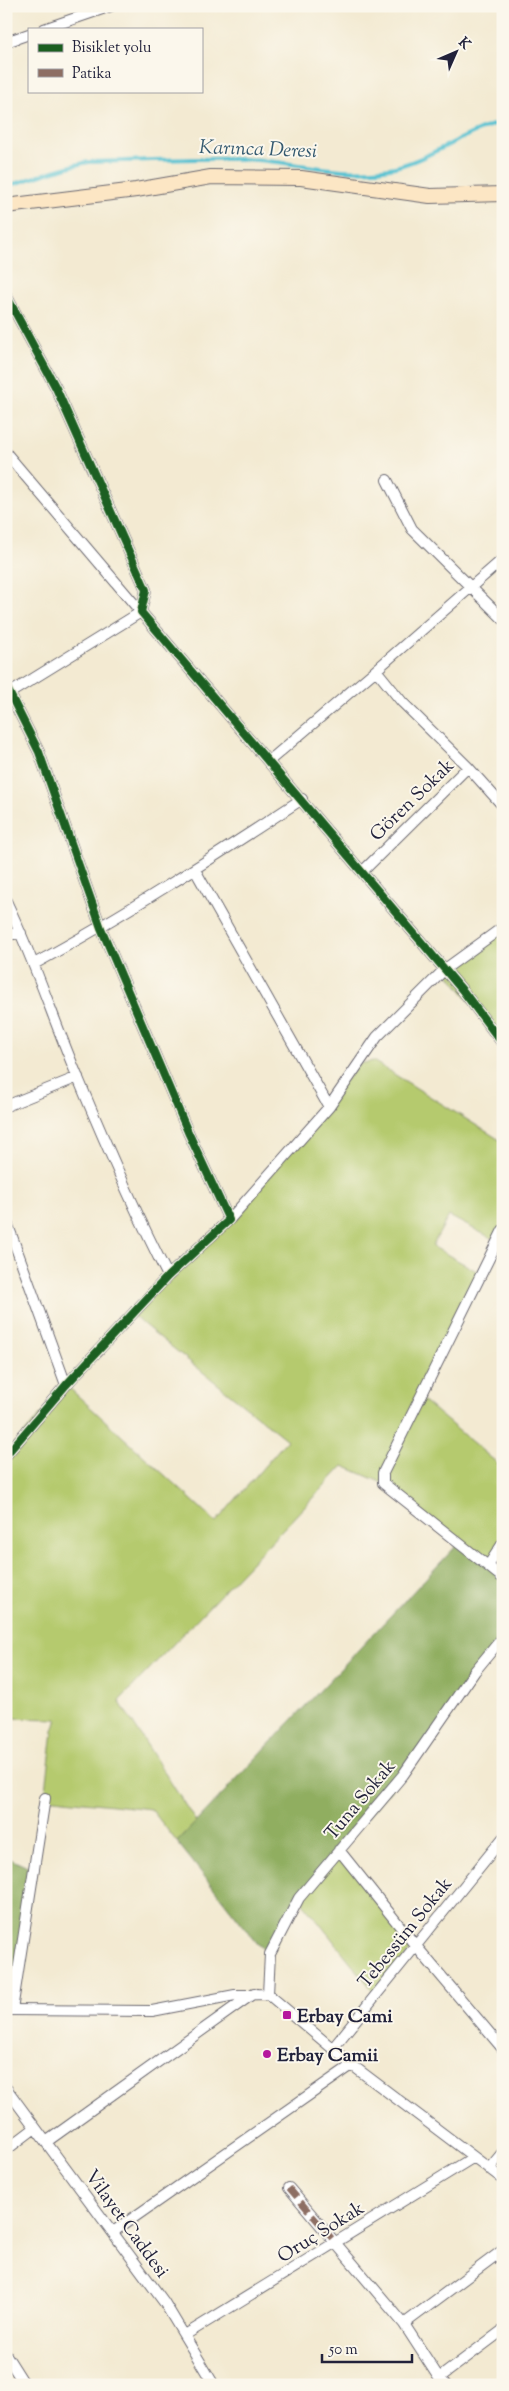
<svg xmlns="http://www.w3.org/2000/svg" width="509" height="2391" font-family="'Sorts Mill Goudy',serif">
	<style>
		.green { fill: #b5ca6e; stroke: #6c7654 }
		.forest { fill: #90ae61; stroke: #59684e }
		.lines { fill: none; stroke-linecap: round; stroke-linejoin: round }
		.stream { stroke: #58c2d2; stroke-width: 4 }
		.street-casing { stroke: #6b6870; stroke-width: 12 }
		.secondary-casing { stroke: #6b6870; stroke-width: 16 }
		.street { stroke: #fff; stroke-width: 10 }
		.secondary { stroke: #fce6c4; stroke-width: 14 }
		.quiet { stroke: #8d6e63; stroke-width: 6; stroke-dasharray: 12 6; stroke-linecap: butt }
		.cycleway-casing { stroke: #fbf7ec; stroke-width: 11 }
		.cycleway { stroke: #1b5e20; stroke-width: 8 }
		.poi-dot { fill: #b5179e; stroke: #fbf7ec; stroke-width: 2 }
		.labels { text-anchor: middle; stroke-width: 4; stroke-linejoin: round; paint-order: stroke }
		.street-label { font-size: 19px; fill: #22223b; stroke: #fbf7ec }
		.poi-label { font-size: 19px; font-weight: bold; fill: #22223b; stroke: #fbf7ec; text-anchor: start }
		.water-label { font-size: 20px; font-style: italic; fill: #355a70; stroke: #fbf7ec }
	</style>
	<rect width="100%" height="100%" fill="#fbf7ec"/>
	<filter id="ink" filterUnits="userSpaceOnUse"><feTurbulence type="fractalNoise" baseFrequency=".02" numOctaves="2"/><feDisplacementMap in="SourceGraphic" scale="10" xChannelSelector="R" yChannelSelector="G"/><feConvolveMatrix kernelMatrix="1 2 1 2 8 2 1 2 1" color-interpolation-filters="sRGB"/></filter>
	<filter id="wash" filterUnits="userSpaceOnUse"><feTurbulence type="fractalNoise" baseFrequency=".0096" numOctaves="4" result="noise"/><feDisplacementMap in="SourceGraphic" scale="20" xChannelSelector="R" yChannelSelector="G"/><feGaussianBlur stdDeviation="1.12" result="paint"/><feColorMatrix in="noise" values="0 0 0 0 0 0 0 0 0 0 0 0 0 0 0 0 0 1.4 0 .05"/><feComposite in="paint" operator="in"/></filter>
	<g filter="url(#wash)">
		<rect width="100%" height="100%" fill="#f3ead2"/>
		<path class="green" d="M503 927V1044L445 969Z
			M373 1061 503 1142V1230L497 1241 449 1216 432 1246 482 1274 420 1398 503 1468V1543L488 1566 383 1483 343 1466 119 1701 196 1822 177 1842 151 1809 45 1798 53 1731 57 1719 6 1718V1455L66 1385 216 1522 287 1440 132 1315 229 1220 359 1064Z
			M339 1850 415 1945 376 1994 299 1898Z"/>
		<path class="forest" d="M459 1543 503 1578V1637L403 1775 299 1898 270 1954 258 1944 177 1842Z
			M6 1857 34 1870 12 2010H6Z"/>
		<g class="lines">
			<path class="stream" d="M6 186C34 179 60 167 89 162 139 161 190 158 240 159 291 160 345 178 395 167 432 158 464 132 503 122"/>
		</g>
	</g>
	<g filter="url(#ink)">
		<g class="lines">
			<g class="street-casing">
				<path id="street" d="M44 29 111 6
					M6 42 29 34
					M6 295 56 388 146 590 141 612 463 991 503 1044
					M6 453 141 612 10 693
					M387 480 412 529 503 619
					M376 670 503 559
					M6 686 39 752 101 928 188 1132 229 1220 168 1276 66 1385 6 1455
					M269 761 376 670 402 702 468 767
					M195 870 329 1107
					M363 871 468 767 503 806
					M6 901C34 959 53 1019 78 1078 106 1145 135 1212 168 1276
					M6 935 21 933
					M34 964C126 914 214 857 302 799
					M6 1106 78 1077
					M6 1220 66 1385
					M229 1220 329 1107 377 1037 445 969 503 927
					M503 1230 383 1473V1483L503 1578
					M488 1566 503 1543
					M339 1850 415 1945 503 2049
					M268 1994 270 1954 299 1898 403 1775 475 1671 503 1637
					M268 1994 352 2065 503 2179
					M6 2010 152 2011 235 1995 268 1994
					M12 2010 45 1798
					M333 2048 503 1838
					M6 2088 164 2302 214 2385
					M46 2142 254 1993
					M6 2150 35 2128
					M489 2169 503 2152
					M289 2188 404 2324 439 2378 446 2385
					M113 2232 352 2065
					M404 2324 503 2250
					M185 2335 474 2157
					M6 2355 25 2385
					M439 2378 503 2330"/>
			</g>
			<g class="secondary-casing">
				<path id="secondary" d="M6 206 136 190 211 177 301 178 430 196 503 194"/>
			</g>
			<use href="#street" class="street"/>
			<use href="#secondary" class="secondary"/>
			<path class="quiet" d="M289 2188 335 2242"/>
			<g class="cycleway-casing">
				<path id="cycleway" d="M6 295 56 388 146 590 141 612 463 991 503 1044
					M6 686 39 752 101 928 188 1132 229 1220 168 1276 66 1385 6 1455"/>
			</g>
			<use href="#cycleway" class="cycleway"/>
		</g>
	</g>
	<g class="poi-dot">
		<rect x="282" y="2010" width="10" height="10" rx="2.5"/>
		<circle cx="267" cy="2054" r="5"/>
	</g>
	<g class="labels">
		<g class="street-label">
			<text transform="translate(411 799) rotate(-44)" y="7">Gören Sokak</text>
			<text transform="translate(359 1799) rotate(-50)" y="7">Tuna Sokak</text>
			<text transform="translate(404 1932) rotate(-51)" y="7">Tebessüm Sokak</text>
			<text transform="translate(128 2223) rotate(54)" y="7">Vilayet Caddesi</text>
			<text transform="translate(320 2231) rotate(-32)" y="7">Oruç Sokak</text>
		</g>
		<g class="poi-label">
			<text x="297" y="2022">Erbay Cami</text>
			<text x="277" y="2061">Erbay Camii</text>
		</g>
		<g class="water-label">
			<text transform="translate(258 148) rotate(2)" y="7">Karınca Deresi</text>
		</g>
	</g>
	<rect width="509" height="2391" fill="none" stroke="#fbf7ec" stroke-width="25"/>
	<rect x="28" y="28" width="175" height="65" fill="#fbf7ec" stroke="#a4a2a5"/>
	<rect x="38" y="44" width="25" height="8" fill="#1b5e20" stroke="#a4a2a5"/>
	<text x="72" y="52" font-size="15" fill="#22223b">Bisiklet yolu</text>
	<rect x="38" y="69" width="25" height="8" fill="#8d6e63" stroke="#a4a2a5"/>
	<text x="72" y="78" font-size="15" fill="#22223b">Patika</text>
	<g transform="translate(456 52) rotate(45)" stroke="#fbf7ec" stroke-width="4" paint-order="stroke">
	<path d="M0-4L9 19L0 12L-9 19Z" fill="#22223b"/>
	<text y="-8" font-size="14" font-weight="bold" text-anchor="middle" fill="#22223b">K</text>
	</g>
	<path d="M322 2354v8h90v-8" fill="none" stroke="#22223b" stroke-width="2.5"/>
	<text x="329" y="2354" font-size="15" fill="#22223b" stroke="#fbf7ec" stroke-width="4" paint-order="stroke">50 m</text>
</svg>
